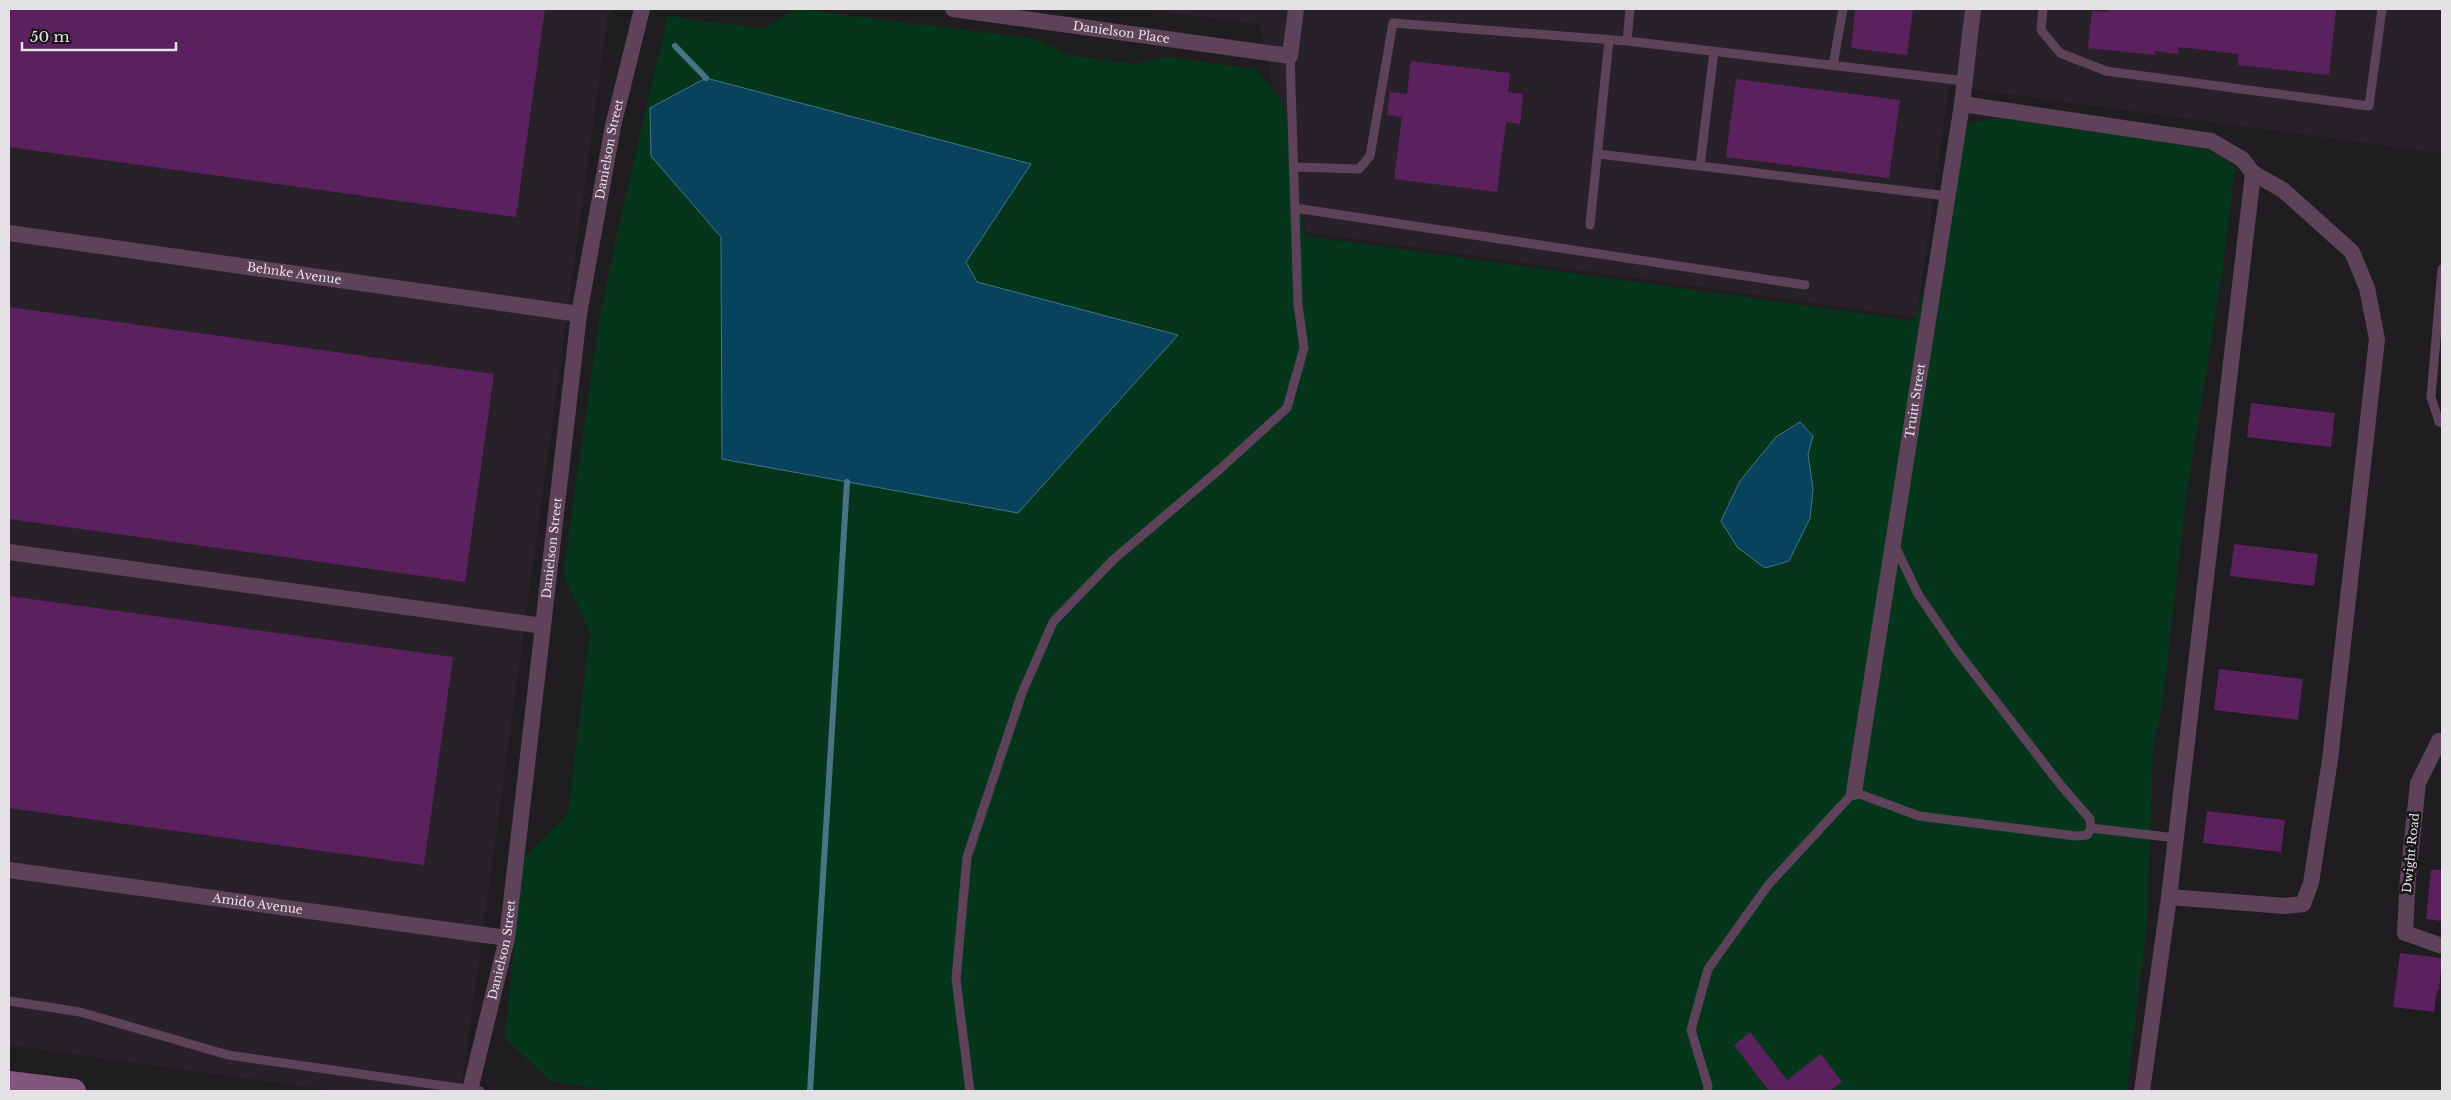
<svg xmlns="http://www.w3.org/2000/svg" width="2451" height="1100" font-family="'Libre Baskerville',serif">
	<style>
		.built { fill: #292129 }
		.green { fill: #05361c }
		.water { fill: #07435d; stroke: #497386 }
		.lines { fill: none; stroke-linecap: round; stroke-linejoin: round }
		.stream { stroke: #497386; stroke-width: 6 }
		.building { fill: #5a215e }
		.lane { stroke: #5e425a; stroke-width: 9 }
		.street { stroke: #5e425a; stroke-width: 16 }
		.secondary { stroke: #82557c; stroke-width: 24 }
		.labels { text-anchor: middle; stroke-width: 5; stroke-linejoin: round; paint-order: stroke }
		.street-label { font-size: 12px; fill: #e4e2e4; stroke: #171317 }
	</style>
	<rect width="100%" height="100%" fill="#201d20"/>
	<path class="built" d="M9 9H614L608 15 461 1091H335L9 1045Z
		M1143 9H2442V143L2441 153 1949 86 1917 317 1306 232 1259 24Z"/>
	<path class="green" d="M796 9 1037 39 1067 55 1135 64 1165 57 1255 69 1283 102 1305 236 1915 321 1968 124 2000 118 2206 149 2235 166 2223 267 2186 498 2163 700 2153 750 2147 923 2127 1091H612L550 1081 505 1038 523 859 568 814 590 633 563 574 599 322 618 229 668 16 763 29Z"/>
	<path class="water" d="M706 78 1031 164 966 262 977 282 1178 335 1018 513 722 459 721 237 651 156 650 108Z
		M1800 422 1813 436 1808 454 1813 489 1810 518 1789 561 1765 568 1737 547 1721 521 1740 481 1776 437Z"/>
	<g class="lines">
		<path class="stream" d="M675 46 706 78
			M810 1091 847 482"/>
	</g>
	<path class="building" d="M9 9H545L516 217 9 147Z
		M1855 9H1913L1907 55 1851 48Z
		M2108 9H2336L2329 75 2238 65V54L2179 47 2178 54 2155 51V55L2088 48 2092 11 2108 12Z
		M1411 61 1510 73 1508 92 1523 94 1520 124 1506 122 1497 192 1394 179 1402 117 1387 115 1390 92 1407 94Z
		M1736 79 1900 100 1889 178 1726 157Z
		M9 307 494 374 465 582 9 519Z
		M2251 403 2335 413 2331 447 2247 437Z
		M2234 544 2318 554 2314 586 2230 576Z
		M9 596 453 657 424 865 9 808Z
		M2219 669 2303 679 2298 720 2214 710Z
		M2207 811 2285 820 2281 852 2203 843Z
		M2431 870H2442V921L2426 919Z
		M2400 953 2442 958 2439 991 2437 990 2434 1012 2393 1007Z
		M1750 1032 1787 1080 1821 1054 1842 1082 1830 1091H1769L1734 1045Z"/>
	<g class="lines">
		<path class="lane" d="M1630 9 1627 41 1965 81
			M2043 9 2041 30 2060 53 2106 71 2369 106 2382 9
			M1714 51 1700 166 1947 196
			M1833 65 1843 9
			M1598 154 1700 166
			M1294 167 1359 169 1370 156 1393 23 1627 41
			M1295 208 1805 285
			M1590 225 1609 40
			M2442 269 2431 397 2439 422 2442 423
			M2091 828 2176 838
			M9 1001 80 1012 228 1055 480 1091
			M970 1091 956 979 967 857 1022 693 1053 622 1113 560 1220 469 1287 408 1304 348 1298 305 1290 56
			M1707 1091 1708 1086 1691 1030 1708 969 1769 884 1854 792 1919 816 2076 836 2087 835 2091 828 2090 819 2059 783 1957 651 1918 594 1895 546"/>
		<g class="street">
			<path id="s1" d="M953 9 1290 56 1296 9"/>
			<path d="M1962 104 2211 141 2242 159 2253 173 2283 190 2352 252 2367 288 2377 339 2330 760 2311 883 2303 904 2285 906 2169 897"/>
			<path id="s2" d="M9 233 579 314"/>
			<path d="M9 552 543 626"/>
			<path d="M2442 741H2439L2418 783 2408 877 2405 933 2442 946"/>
			<path id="s3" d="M1854 792 1962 104 1973 9"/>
			<path id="s4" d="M9 870 507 938"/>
			<path id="s5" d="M470 1090 507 938 579 314 613 126 642 9"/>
			<path d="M2142 1091 2169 897 2253 173"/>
		</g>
		<path class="secondary" d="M9 1083 74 1091"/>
	</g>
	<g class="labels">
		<g class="street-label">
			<text dy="4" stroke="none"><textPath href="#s1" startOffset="170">Danielson Place</textPath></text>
			<text dy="4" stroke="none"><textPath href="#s5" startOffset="952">Danielson Street</textPath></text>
			<text dy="4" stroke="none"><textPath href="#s2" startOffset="288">Behnke Avenue</textPath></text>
			<text dy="4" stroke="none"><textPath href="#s3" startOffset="396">Truitt Street</textPath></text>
			<text dy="4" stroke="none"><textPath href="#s5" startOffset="549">Danielson Street</textPath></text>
			<text transform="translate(2411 853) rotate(-84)" y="4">Dwight Road</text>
			<text dy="4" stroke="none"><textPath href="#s4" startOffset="251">Amido Avenue</textPath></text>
			<text dy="4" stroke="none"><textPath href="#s5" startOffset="144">Danielson Street</textPath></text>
		</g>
	</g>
	<rect width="2451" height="1100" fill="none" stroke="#e4e2e4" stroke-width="20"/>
	<path d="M22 42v8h154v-8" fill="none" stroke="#e4e2e4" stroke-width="2.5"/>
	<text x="30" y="42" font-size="15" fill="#e4e2e4" stroke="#171317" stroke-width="4" paint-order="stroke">50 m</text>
</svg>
